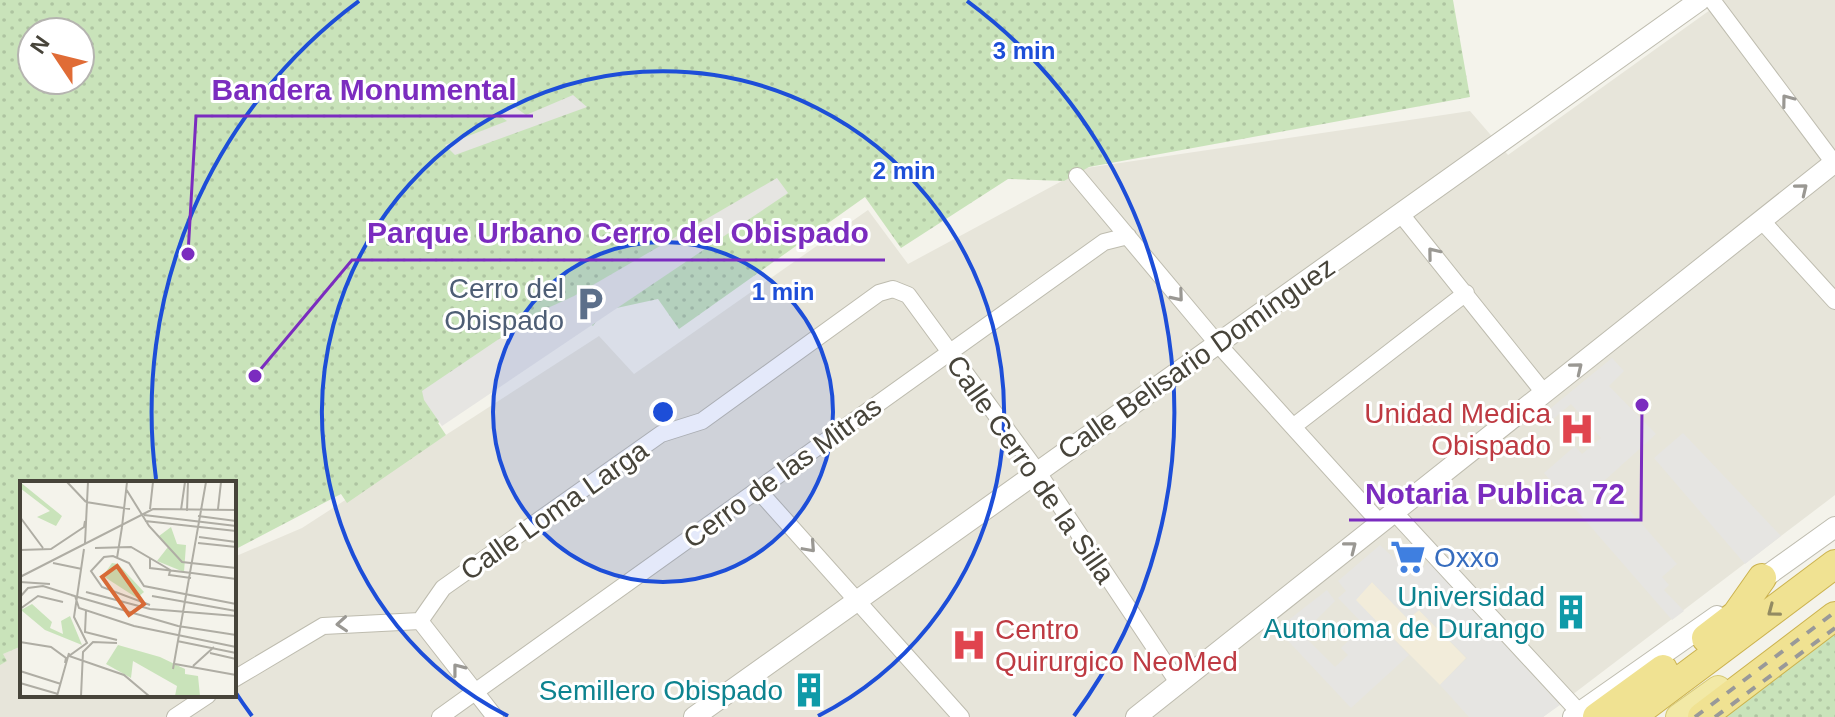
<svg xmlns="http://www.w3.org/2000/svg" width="1835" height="717" font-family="Arial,sans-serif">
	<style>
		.residential { fill: #e7e5da }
		.commercial { fill: #f2ecda }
		.park { fill: url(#park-dots); fill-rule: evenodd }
		.parking { fill: #e6e5e2 }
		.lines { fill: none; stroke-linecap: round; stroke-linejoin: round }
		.minor-casing { stroke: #bebcaf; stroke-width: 18 }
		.tertiary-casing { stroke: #bebcaf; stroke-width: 22 }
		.primary-casing { stroke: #d6c977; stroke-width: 28 }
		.trunk-casing { stroke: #cbb24e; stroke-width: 30 }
		.minor { stroke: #fff; stroke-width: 16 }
		.tertiary { stroke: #fff; stroke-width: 20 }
		.primary { stroke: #f2e9a6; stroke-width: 26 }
		.trunk { stroke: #f0e292; stroke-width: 28 }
		.rail { stroke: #999; stroke-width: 4; stroke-dasharray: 10 10; stroke-linecap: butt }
		.oneway { stroke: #9a9893 }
		.oneway2 { stroke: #938b62 }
		.ring { fill: none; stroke: #1d4ed8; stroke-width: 4 }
		.labels { text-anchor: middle; stroke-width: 6; stroke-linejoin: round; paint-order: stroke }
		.service-label { font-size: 28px; fill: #4e5e75; stroke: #fff; text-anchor: end }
		.street-label { font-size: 28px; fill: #47443a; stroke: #fff }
		.health-label { font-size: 28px; fill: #be3a42; stroke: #fff; text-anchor: end }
		.shop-label { font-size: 28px; fill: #366cbe; stroke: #fff; text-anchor: start }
		.culture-label { font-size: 28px; fill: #0d838f; stroke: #fff; text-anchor: end }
		.inset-road { fill: none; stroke: #afada4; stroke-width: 2 }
		.view { fill: #d86a36; fill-opacity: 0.15; stroke: #d86a36; stroke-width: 4 }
		.inset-edge { fill: none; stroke: #47443a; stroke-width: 4 }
		.centre { fill: #1d4ed8; stroke: #fff; stroke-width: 4 }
		.ring-label { font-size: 24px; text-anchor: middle; font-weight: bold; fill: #1d4ed8; stroke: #fff; stroke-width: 6; stroke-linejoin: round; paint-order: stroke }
		.leader { fill: none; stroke: #7b2cbf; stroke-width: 3 }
		.callout-dot { fill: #7b2cbf; stroke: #fff; stroke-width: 3 }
		.callout-label { font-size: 30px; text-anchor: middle; font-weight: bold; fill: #7b2cbf; stroke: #fff; stroke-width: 6; stroke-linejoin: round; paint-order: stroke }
	</style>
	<defs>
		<pattern id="park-dots" width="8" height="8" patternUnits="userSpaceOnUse" patternTransform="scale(2)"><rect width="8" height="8" fill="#c9e3ba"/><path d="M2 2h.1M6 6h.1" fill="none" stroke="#aec4a1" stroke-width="1.8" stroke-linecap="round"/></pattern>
	</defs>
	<rect width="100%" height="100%" fill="#f4f3eb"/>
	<path class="residential" d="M1724 0H1835V495L1543 717H0V655L22 646V695H234V557L302 528 599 336 634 374 868 210 908 264 1086 168 1470 111 1508 155Z"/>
	<path class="commercial" d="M1372 582 1408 619 1419 610 1466 658 1440 685 1355 600Z"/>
	<path class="park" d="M0 0H1453L1470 97 1089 167 1064 181 1008 179 901 248 865 197 679 329 658 299 603 311 593 326 590 324 438 423 446 435 347 503 341 494 234 550V483H22V646L3 654 7 661 0 665ZM32 32H80V80H32Z
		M1835 619V717H1703Z"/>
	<path class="parking" d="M573 95 587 107 455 155 445 145 507 121 496 113 512 105 526 115Z
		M777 178 788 193 442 426 424 400 422 391 539 312 574 296Z
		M1612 358 1624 371 1609 386 1656 434 1604 481 1677 564 1662 577 1669 585 1664 590 1684 611 1672 620 1544 473 1575 446 1582 454 1601 438 1571 404 1552 420 1546 412Z
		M1683 433 1781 536 1745 564 1654 458Z
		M1380 545 1413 576 1429 562 1560 705 1543 717H1469L1440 685 1467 658 1419 610 1408 619 1372 582 1356 600 1409 655 1351 708 1277 629 1327 590 1335 601 1302 634 1335 667 1348 655 1341 648 1364 625 1338 598 1346 591 1338 581Z"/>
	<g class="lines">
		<g class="minor-casing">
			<path id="minor" d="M1712 0 1834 163
				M1077 176 1217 343 1381 524
				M1400 213 1545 394
				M1762 221 1835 301
				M1294 426 1466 293
				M758 490 961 717
				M1395 513 1579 712
				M420 621 443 588 661 434 702 421 879 293 893 289 908 295 1037 471 1179 684
				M420 621 495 717
				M234 679 323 626 420 621
				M175 717 208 695
				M440 717 1104 242 1128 236"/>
		</g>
		<g class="tertiary-casing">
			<path id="tertiary" d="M1754 585 1835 527
				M694 717 1700 0
				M1136 717 1835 162
				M1573 717 1717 616"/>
		</g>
		<g class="primary-casing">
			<path id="primary" d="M1679 717 1718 689"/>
		</g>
		<g class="trunk-casing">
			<path id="trunk" d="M1706 638 1736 615 1762 578
				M1597 717 1663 669
				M1631 717 1835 564
				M1702 717 1835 616"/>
		</g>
		<use href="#minor" class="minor"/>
		<use href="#tertiary" class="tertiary"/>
		<use href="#primary" class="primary"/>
		<use href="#trunk" class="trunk"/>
		<path class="rail" d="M1695 717 1835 612
			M1715 717 1835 628"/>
	</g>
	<defs><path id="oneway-chevron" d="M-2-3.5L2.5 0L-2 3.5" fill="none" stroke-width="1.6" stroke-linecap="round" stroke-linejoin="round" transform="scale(2)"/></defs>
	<g class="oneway">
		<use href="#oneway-chevron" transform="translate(1787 100) rotate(-127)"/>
		<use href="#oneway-chevron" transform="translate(1802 189) rotate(-39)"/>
		<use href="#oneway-chevron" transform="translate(1433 253) rotate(-129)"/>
		<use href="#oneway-chevron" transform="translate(1178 296) rotate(50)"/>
		<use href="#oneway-chevron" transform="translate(1577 368) rotate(-39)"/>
		<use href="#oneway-chevron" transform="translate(810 547) rotate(48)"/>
		<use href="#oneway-chevron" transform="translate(1351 547) rotate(-38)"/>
		<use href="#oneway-chevron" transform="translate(342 624) rotate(176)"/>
		<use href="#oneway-chevron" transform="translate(458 669) rotate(-128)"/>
	</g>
	<use class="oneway2" href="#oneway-chevron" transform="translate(1773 611) rotate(143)"/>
	<circle cx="663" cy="412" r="170" fill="#1d4ed8" fill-opacity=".12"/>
	<g class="ring">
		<circle cx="663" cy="412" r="170"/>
		<path d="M508 716A341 341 0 1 1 818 716"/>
		<path d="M252 716A511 511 0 0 1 234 690M156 479A511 511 0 0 1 359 1M967 1A511 511 0 0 1 1074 716"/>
	</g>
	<defs>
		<g id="parking-bare" transform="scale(2.76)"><path d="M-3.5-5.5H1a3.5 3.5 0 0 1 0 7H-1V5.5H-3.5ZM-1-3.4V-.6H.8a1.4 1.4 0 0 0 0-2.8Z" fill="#5c6f8a" stroke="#fff" stroke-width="2.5" paint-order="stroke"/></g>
		<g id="hospital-bare" transform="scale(2.76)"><path d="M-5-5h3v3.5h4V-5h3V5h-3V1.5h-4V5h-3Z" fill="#e0444e" stroke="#fff" stroke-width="2.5" paint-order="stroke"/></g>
		<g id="supermarket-bare" transform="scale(2.76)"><path d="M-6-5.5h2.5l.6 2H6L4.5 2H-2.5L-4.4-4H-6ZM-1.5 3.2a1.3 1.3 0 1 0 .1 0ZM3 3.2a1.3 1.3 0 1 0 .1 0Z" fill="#3f7fe0" stroke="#fff" stroke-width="2.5" paint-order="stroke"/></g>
		<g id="building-bare" transform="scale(2.76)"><path d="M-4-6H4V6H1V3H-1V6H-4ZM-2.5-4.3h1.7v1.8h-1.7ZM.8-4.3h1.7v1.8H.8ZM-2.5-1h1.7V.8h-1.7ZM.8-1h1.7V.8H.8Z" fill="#0f9aa8" stroke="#fff" stroke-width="2.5" paint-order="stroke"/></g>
	</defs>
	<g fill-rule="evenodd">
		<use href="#parking-bare" x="590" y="304"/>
		<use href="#hospital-bare" x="1577" y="429"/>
		<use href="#supermarket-bare" x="1408" y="557"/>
		<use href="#building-bare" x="1571" y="612"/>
		<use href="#hospital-bare" x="969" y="645"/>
		<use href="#building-bare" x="809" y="690"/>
	</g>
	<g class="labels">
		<g class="service-label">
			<text x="564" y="298">Cerro del<tspan x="564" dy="32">Obispado</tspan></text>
		</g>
		<g class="street-label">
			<text transform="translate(1196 358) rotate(-35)" y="10">Calle Belisario Domínguez</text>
			<text transform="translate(1031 469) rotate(55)" y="10">Calle Cerro de la Silla</text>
			<text transform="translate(782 472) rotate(-36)" y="10">Cerro de las Mitras</text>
			<text transform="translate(554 510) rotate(-35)" y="10">Calle Loma Larga</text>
		</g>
		<g class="health-label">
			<text x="1551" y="423">Unidad Medica<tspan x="1551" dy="32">Obispado</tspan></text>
			<text x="995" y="639" text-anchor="start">Centro<tspan x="995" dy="32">Quirurgico NeoMed</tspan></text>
		</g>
		<g class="shop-label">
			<text x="1434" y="567">Oxxo</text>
		</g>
		<g class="culture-label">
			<text x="1545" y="606">Universidad<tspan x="1545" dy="32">Autonoma de Durango</tspan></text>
			<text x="783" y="700">Semillero Obispado</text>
		</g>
	</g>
	<g transform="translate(20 481)">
		<rect width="216" height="216" fill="#f4f3eb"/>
		<path d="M0 1 42 35 36 45 17 36 30 30 0 7Z" fill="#c9e3ba"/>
		<path d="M12 123 32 141 30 147 43 153 41 140 50 135 62 164 25 149 1 129ZM98 164 140 176 165 188V193L178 195 180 215H155L157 205 113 180 111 197 86 183Z" fill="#c9e3ba"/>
		<path d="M151 46 157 63 166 64 164 91 137 80 148 66 139 55Z" fill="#c9e3ba"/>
		<path d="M92 82 98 83 124 111 117 117 83 95Z" fill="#c9e3ba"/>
		<path class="inset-road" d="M47 1 66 21M106 8 129 45 162 81 216 87M66 21 110 28M130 28 133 1M198 28 201 1M161 29 165 1M167 30 168 1M124 34 216 45M178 35 216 40M0 36 23 67M125 40 216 50M102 46 107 1M179 56 216 61M65 62 68 1M178 62 216 66M75 67 111 66 152 90M64 68 54 136 67 162 49 175 104 194 129 215M0 69 31 68 64 46 65 40M97 77 102 46M130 77V87L172 92M33 82 62 88M150 90 149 94 171 97M172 92 216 98M0 96 133 28 216 29M0 101 30 103M66 111 130 128 216 135M51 114 158 145 216 154M132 115 216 130M0 116 8 107 23 105 55 115 59 127 114 145 216 166M130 124 82 106 71 90 84 76 93 75 109 82 124 105 216 123M0 128 18 115 43 121M66 129 65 151 97 159M157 160 216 172M0 161 31 166 46 177 45 182M190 172 216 178M155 183 216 194M173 185 194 166M153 188 186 1M0 190 41 203M0 202 38 213M37 215 49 172M61 215 63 171 73 161 97 162"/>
		<path class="view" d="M97 85 124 123 109 134 82 96Z"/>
		<rect width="216" height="216" class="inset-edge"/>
	</g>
	<circle cx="663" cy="412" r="12" class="centre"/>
	<g class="ring-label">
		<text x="1024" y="59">3 min</text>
		<text x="904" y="179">2 min</text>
		<text x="783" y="300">1 min</text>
	</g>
	<path class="leader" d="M188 254L196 116H533M255 376L352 260H885M1642 405L1641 520H1349"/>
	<g class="callout-dot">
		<circle cx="188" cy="254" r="8"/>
		<circle cx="255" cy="376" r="8"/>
		<circle cx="1642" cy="405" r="8"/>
	</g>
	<g class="callout-label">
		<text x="364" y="100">Bandera Monumental</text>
		<text x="618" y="243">Parque Urbano Cerro del Obispado</text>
		<text x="1495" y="504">Notaria Publica 72</text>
	</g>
	<g transform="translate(56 56) rotate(305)"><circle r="38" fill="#ffffff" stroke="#b5b4b0" stroke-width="2"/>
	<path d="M0-6L14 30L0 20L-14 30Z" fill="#e06c36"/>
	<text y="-12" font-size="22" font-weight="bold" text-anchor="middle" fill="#47443a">N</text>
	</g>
</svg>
